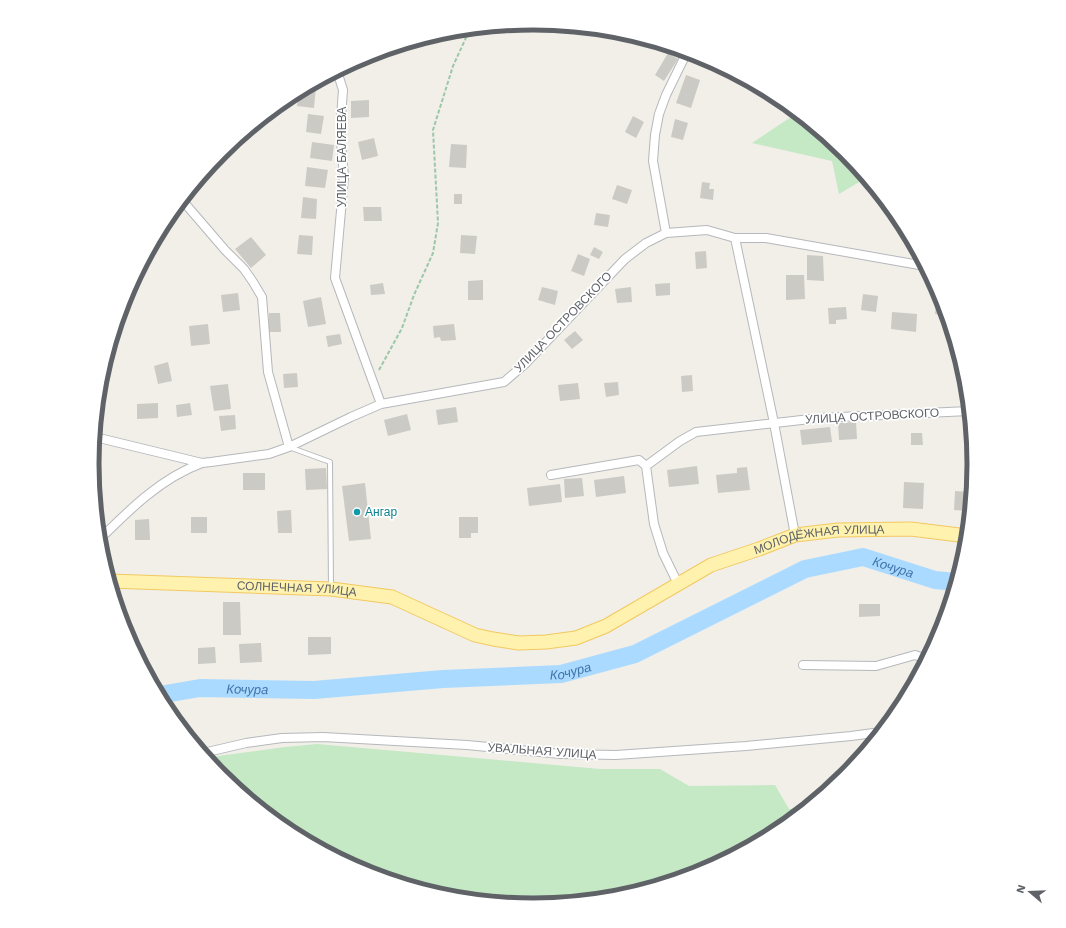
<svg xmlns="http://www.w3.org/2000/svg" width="1066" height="928" font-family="'Work Sans',sans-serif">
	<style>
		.green { fill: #c5e8c5 }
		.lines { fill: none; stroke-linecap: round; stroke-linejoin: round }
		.river { stroke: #aadaff; stroke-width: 18 }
		.building { fill: #cccac5 }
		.service-casing { stroke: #b5b8bc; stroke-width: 6 }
		.minor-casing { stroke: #b5b8bc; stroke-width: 10 }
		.primary-casing { stroke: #f2c960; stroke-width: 15 }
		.path { stroke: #9cc7a9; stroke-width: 2; stroke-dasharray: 4 2; stroke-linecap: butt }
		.service { stroke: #fff; stroke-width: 4 }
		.minor { stroke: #fff; stroke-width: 8 }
		.primary { stroke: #fff2af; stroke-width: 13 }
		.culture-dot { fill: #0f9aa8; stroke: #fff; stroke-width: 1.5 }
		.labels { text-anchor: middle; stroke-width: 3.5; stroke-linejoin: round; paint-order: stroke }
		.street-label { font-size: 12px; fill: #5f6368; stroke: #fff }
		.culture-label { font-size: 12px; fill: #0d838f; stroke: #fff; text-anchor: start }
		.water-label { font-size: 13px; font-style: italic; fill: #4174aa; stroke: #fff }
		.rim { fill: none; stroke: #5f6368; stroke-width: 5 }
	</style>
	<rect width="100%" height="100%" fill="#f1efe8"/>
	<path class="green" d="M797 113 845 152 866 178 839 194 832 161 752 143Z
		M317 744 600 769H660L689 786 775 785 789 809 807 807 778 831 702 872 619 897 533 905 447 896 364 871 288 831 221 776 208 760 218 756 285 747Z"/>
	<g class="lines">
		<path class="river" id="s1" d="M159 695 200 688 314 690 443 679 561 674 635 654 805 569 863 557 935 580 956 582"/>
	</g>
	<path class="building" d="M668 53 678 59 664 81 655 75Z
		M686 75 700 80 691 108 676 103Z
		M309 86 316 87 314 108 297 106 299 91Z
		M369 100V117L351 118V101Z
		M308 114 324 116 321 134 306 132Z
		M633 116 644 122 636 138 625 132Z
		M675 119 688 123 683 140 671 137Z
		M374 138 378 156 362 160 358 142Z
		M312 142 334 145 332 161 310 158Z
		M451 144 467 145 466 168 449 167Z
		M307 167 328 170 325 188 305 186Z
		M702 182 710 183 709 189H714L713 200 700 198Z
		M617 185 632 190 627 204 612 199Z
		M454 194H462V204H454Z
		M303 197 317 199 316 219 301 218Z
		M363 207H381L382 221H364Z
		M596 213 610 215 608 227 594 225Z
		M299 235 313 236 312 255 297 254Z
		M461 235 477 236 475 254 460 253Z
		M251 237 266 255 251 268 235 249Z
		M914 245 921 259 910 255Z
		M594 247 603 252 599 259 590 255Z
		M706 251 707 268 696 269 695 252Z
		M578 254 590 259 584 276 571 271Z
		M807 255 823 256 824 281 807 280Z
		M786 275H804L805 299 786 300Z
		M483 280V300H468V281Z
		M383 283 385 294 371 295 370 285Z
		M670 283V295L656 296 655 284Z
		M542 287 558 291 555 305 538 300Z
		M631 287 632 302 617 303 615 289Z
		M238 293 240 310 223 312 221 295Z
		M863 294 878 296 876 312 861 310Z
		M937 296H941L947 316 935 314Z
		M321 297 326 324 308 327 303 301Z
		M846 307 847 319 836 320V324H829L828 308Z
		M892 312 917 314 916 332 891 329Z
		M269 313H280L281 332H269Z
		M208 324 210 344 191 346 189 326Z
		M454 324 456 340 441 341 440 337 434 338 433 326Z
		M575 331 583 340 572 349 564 340Z
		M340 334 342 344 328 347 326 336Z
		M168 362 172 381 158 384 154 366Z
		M962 367 966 378 967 392 958 391Z
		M297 373 298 387 284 388 283 374Z
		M692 375 693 391 682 392 681 376Z
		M618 382 619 395 606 397 604 383Z
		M578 383 580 399 560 401 558 385Z
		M228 384 231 409 214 411 210 386Z
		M158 403V418L137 419V404Z
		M190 403 192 415 177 417 176 405Z
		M456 407 458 422 438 425 436 410Z
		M407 414 411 430 388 436 384 420Z
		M235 415 236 429 221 431 219 416Z
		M856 422 857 439 839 440 838 423Z
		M830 427 832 442 802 445 800 430Z
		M911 433H922L923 445H911Z
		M697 466 699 484 669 487 667 470Z
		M747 467 750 490 718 493 716 475 737 473V468Z
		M326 468 327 489 306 490 305 469Z
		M243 473H265V490H243Z
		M624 476 626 493 596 497 594 480Z
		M582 478 584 496 565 498 564 479Z
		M904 482 924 483 923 509 903 508Z
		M365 483 371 539 349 541 342 486Z
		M560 484 562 502 529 506 527 488Z
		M955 491 971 492 969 511 954 510Z
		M291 510 292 533H278L277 511Z
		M191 517H207V533H191Z
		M459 517H478V533H471V538H459Z
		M149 519 150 540H135V520Z
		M223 602H240L241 635H223Z
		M859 604H880V616L859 617Z
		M308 637H331V654L308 655Z
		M261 643 262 662 240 663 239 644Z
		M215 647 216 663 198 664V648Z"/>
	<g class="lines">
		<g class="service-casing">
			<path id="service" d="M289 447 330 462 331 588"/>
		</g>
		<g class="minor-casing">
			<path id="minor" d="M337 71 343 90 341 117V142L344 177 335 278 381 404
				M182 200 225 250 244 269 253 282 262 297 268 372 289 447
				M666 233 653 161 655 135 659 114 666 95 687 52
				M735 238 774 423 795 535
				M95 437 202 463 211 462 269 454 289 447 351 417 381 404 504 382 525 364 625 259 646 243 666 233 707 230 735 238H766L925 266
				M646 466 680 441 696 432 819 418 969 411
				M551 475 639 460 646 466 654 524 663 553 678 584
				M99 540C129 510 161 478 202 463
				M803 665 876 666 915 655 927 659
				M203 753 246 743 282 738 323 737 467 745 561 754 616 755 746 746 851 736 881 732"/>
		</g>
		<g class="primary-casing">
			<g id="primary">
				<path id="s2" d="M110 581 331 589 392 597 475 635 493 639 519 643 546 642 576 638 606 626 711 565 759 549 795 535 838 530 911 529 967 536"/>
			</g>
		</g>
		<path class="path" d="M379 370 402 328 414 295 433 253 438 223 433 130 453 66 470 29"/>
		<use href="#service" class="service"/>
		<use href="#minor" class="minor"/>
		<use href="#primary" class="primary"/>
	</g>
	<circle class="culture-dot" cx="357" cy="512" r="4"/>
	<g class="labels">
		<g class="street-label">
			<text transform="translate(342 157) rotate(-90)" y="4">УЛИЦА БАЛЯЕВА</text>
			<text transform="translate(563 322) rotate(-46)" y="4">УЛИЦА ОСТРОВСКОГО</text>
			<text transform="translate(872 416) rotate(-3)" y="4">УЛИЦА ОСТРОВСКОГО</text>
			<text dy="4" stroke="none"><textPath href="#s2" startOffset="742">МОЛОДЁЖНАЯ УЛИЦА</textPath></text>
			<text dy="4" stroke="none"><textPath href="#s2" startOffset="187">СОЛНЕЧНАЯ УЛИЦА</textPath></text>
			<text transform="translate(542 751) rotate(4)" y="4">УВАЛЬНАЯ УЛИЦА</text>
		</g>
		<g class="culture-label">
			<text x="365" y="516">Ангар</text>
		</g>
		<g class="water-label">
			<text dy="5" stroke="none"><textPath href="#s1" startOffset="761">Кочура</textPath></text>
			<text dy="5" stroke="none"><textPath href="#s1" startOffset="413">Кочура</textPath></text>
			<text dy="5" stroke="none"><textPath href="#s1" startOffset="89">Кочура</textPath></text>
		</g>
	</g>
	<path d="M0 0H1066V928H0ZM99 464a434 434 0 1 1 868 0a434 434 0 1 1-868 0Z" fill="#fff" fill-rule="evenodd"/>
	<path class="rim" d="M99 464a434 434 0 1 1 868 0a434 434 0 1 1-868 0Z"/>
	<g transform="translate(1030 892) rotate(289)" stroke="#ffffff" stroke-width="3" paint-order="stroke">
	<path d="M0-3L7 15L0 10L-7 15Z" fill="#5f6368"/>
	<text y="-6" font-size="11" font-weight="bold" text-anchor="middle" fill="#5f6368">N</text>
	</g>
</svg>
